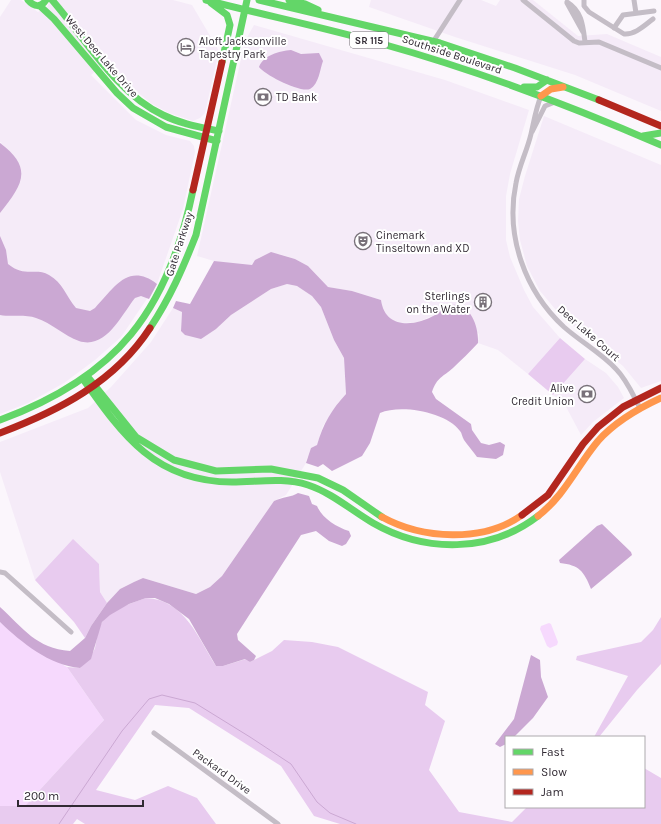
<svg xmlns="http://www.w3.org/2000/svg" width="661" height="824" font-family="Karla,sans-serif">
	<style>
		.built { fill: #f5ebf8 }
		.green { fill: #f6d9fd }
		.forest { fill: #e8cbef }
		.water { fill: #cba8d3 }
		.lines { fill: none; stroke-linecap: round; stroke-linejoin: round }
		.stream { stroke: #cba8d3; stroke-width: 1 }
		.street { stroke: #c4bdc6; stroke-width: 5 }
		.fast { stroke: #63d668; stroke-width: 7 }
		.slow { stroke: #ff974d; stroke-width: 7 }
		.jam { stroke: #b3261e; stroke-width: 7 }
		.labels { text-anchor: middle; stroke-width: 4; stroke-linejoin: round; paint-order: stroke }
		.shield { fill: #fff; stroke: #6f6a70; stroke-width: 1 }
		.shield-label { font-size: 10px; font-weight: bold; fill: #312a33 }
		.poi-label { font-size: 11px; fill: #312a33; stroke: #fff; text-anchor: start }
		.street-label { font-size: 11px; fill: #312a33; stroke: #fff }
	</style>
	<rect width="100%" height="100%" fill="#fbf6fc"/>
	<path class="built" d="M11 0H21L38 12 48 6 49 0H173L192 5 219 51 205 113 200 118 193 121 169 113 152 104 131 87 108 60 91 75 136 120 166 135 190 141 194 146 195 152 183 209 157 284 121 337 95 360 64 383 28 403 0 414V143H2L0 142V17Z
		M371 0H481L496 6 500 0H533L578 36 607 34 661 57V111L575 75 455 37 369 7Z
		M254 25 445 80 529 110 510 174 506 196V240L510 257 524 290 533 307 560 338 528 374 498 350 478 343 479 334 447 306 434 315 418 322 401 323 391 319 382 310 381 300 352 291 328 287 308 266 295 259 279 254 260 257 252 265H241L214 261 197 256 245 41Z
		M544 116 661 165V381L641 388 623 366 561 316 540 291 527 266 520 240 518 221 519 199 525 176Z
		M287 284 297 286 312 296 321 307 334 340 344 358 346 394 338 403 323 426 317 445 307 458 306 463 286 495 274 501 222 576 210 587 196 594 143 578 120 589 107 603 100 592 99 564H51L35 580 0 472V442L88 408 111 387 151 342 173 308 182 312 181 331 216 329 231 315 252 301 271 289Z
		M585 359 606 373 618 387 624 398 593 422 581 435 564 403 553 395Z"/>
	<path class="green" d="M0 622 26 644 67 667 104 720 25 806H0Z
		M549 623 551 624 558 642 557 645 550 648 547 646 540 629 541 626Z"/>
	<path class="forest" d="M560 338 585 359 553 395 528 374Z
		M73 539 99 564 100 592 107 603 91 626 85 638 74 622 35 580Z
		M146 598C185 600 198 638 216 666H223L246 659 250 662 272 651 284 640 312 642 338 647 428 692 425 705 445 721 429 770 459 812 512 822 527 807H644V768L661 778V824H340L314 816 281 766 189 708 155 705 96 790 135 800 168 786 197 798 216 824H85L77 819 73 824H0V806H25L104 720 67 667 80 668C84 662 93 655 95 648 97 640 97 632 101 624 108 610 132 603 146 598Z
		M661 617V664L637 690 599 737H594L628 676 576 660 577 656 641 642 653 630Z"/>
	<path class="water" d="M291 50 301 54 319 53 323 61C320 69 319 84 310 89 300 93 265 75 259 67 264 55 279 51 291 50Z
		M0 143C35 169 21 186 0 213Z
		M0 236 6 250 8 264C25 278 36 267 49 275 63 283 66 296 76 308L90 311 95 308C114 288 128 262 157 284L149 299 141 296 135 298C122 314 106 350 79 341 64 336 52 323 36 318 26 314 11 317 0 315Z
		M271 252 295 259 308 266 328 287 352 291 381 300C385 329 414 327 435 315 439 312 443 308 448 306 469 299 479 326 478 343 470 352 461 360 453 368 443 377 437 377 432 392L436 399 471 424 472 430 481 443 489 445 500 442 505 445 503 455 496 459 477 457C473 451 468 446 464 440 462 437 462 433 460 431 446 412 401 404 380 413L370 443 362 456 332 471 323 464 318 467 306 463 311 448 317 445C323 424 332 409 346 394L344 358 334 340 321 307 312 296 297 286 287 284 271 289 231 315 216 329 201 339 185 335 181 331 182 312 173 308 176 301 190 304 214 261 252 265 255 260Z
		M298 493 309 496 312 504 317 506C322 518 336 527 349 531L351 536 346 544 342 546 329 541 316 531 301 535 237 634 238 640 256 656 254 660 250 662 245 659 223 666H216L189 619 169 604 155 598H146L129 604 110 615 102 622 91 659 80 668C49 665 22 643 0 622V607C24 629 36 648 70 651L85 638 91 626 107 603 120 589 134 582 143 578 196 594 210 587 222 576 274 501C282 497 292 497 298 493Z
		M602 524 631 552 632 555 591 589C584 571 579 565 560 563L559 560 597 526Z
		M531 655 540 660 541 677 548 697 533 718 514 737H506V744L500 747 495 744 514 719Z"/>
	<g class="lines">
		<path class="stream" d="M59 824 122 731 149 699 162 695 195 703 250 737 291 764 317 802 330 813 356 824"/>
		<path class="street" d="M523 0 574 41 579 43 599 42 661 68
			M584 0V6L589 12 624 34C635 35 645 25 653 19
			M634 0 636 13
			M567 2C582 11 583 26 585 42
			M567 3 583 32
			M614 28 623 15 654 11
			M433 42 460 0
			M541 96C536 108 534 121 531 134 527 151 519 166 516 183 505 236 525 291 564 327 581 342 601 353 616 369 627 380 633 395 640 408
			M532 132 545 106 555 102
			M0 572 5 573 71 632
			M154 733 278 824"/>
		<path class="fast" d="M28 0C34 7 41 8 46 0
			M52 0C86 39 115 92 163 115 181 124 200 127 219 131
			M206 0C264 15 322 27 379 43 476 70 569 105 661 145
			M259 0 440 43 515 68 599 100
			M289 0 305 4 318 10
			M211 3 227 15 230 25 222 62
			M40 6 54 19 117 93 133 108 166 127 217 141
			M524 87H537L547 80
			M643 136 661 133
			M150 328C170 298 183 268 196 235L247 0
			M87 376 136 437 174 460 216 471 271 469 318 478 343 490 382 517
			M83 379C123 436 156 482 232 482 258 482 283 477 308 485 332 493 351 510 373 523 425 553 490 553 538 516
			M0 420C117 377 168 311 193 190"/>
		<path class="slow" d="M541 96 551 89 563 87
			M538 516C565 495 577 466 598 441 615 422 637 409 661 398
			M382 517C422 539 483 543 522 515"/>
		<path class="jam" d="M599 100 661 126
			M193 190 222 62
			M0 433C58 411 115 382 150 328
			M522 515 548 495 583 444 598 427 623 407 661 388"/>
	</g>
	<defs>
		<g id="hotel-ring" transform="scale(0.9)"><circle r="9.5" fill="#fff" stroke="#787179" stroke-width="1.5"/><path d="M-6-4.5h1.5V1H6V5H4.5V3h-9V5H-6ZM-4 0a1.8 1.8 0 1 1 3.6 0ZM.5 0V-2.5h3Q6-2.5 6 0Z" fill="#787179"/></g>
		<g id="bank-ring" transform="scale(0.9)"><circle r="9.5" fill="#fff" stroke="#787179" stroke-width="1.5"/><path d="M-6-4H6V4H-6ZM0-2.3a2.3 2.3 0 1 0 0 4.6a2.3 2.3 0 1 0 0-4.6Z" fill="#787179"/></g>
		<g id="theatre-ring" transform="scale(0.9)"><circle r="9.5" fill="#fff" stroke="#787179" stroke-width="1.5"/><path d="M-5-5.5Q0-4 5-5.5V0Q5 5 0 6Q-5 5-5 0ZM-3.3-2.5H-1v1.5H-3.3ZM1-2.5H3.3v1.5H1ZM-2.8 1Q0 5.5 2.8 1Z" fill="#787179"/></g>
		<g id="building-ring" transform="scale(0.9)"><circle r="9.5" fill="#fff" stroke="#787179" stroke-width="1.5"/><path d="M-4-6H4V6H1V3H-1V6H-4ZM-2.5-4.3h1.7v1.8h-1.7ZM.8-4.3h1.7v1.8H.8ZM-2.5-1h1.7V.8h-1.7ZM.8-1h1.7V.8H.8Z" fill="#787179"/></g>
	</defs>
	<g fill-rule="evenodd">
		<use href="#hotel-ring" x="186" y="47"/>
		<use href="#bank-ring" x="263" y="97"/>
		<use href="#theatre-ring" x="363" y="241"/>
		<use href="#building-ring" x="483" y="302"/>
		<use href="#bank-ring" x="587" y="394"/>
	</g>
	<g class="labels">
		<rect class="shield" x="350" y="32" width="38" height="16" rx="3"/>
		<g class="shield-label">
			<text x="369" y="44">SR 115</text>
		</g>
		<g class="poi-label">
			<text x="199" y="45">Aloft Jacksonville<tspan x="199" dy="13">Tapestry Park</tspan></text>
			<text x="276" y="101">TD Bank</text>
			<text x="376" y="239">Cinemark<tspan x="376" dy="13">Tinseltown and XD</tspan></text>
			<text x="470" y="300" text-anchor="end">Sterlings<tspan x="470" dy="13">on the Water</tspan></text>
			<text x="574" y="392" text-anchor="end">Alive<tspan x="574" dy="13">Credit Union</tspan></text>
		</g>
		<g class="street-label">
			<text transform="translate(452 54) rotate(18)" y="4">Southside Boulevard</text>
			<text transform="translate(102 56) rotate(49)" y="4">West Deer Lake Drive</text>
			<text transform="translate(179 244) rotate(-72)" y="4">Gate Parkway</text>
			<text transform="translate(589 333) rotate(41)" y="4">Deer Lake Court</text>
			<text transform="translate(222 771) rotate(36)" y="4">Packard Drive</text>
		</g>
	</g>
	<rect x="505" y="736" width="140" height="72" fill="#ffffff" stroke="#adaaad"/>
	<rect x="513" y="749" width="20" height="6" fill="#63d668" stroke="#adaaad"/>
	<text x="541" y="756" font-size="12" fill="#312a33">Fast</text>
	<rect x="513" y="769" width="20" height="6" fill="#ff974d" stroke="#adaaad"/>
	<text x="541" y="776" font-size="12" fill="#312a33">Slow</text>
	<rect x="513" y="789" width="20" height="6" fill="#b3261e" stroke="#adaaad"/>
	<text x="541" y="796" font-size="12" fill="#312a33">Jam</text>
	<path d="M18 800v6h125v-6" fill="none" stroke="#312a33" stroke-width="2"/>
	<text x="24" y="800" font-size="12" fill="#312a33" stroke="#ffffff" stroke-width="3" paint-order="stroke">200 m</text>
</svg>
